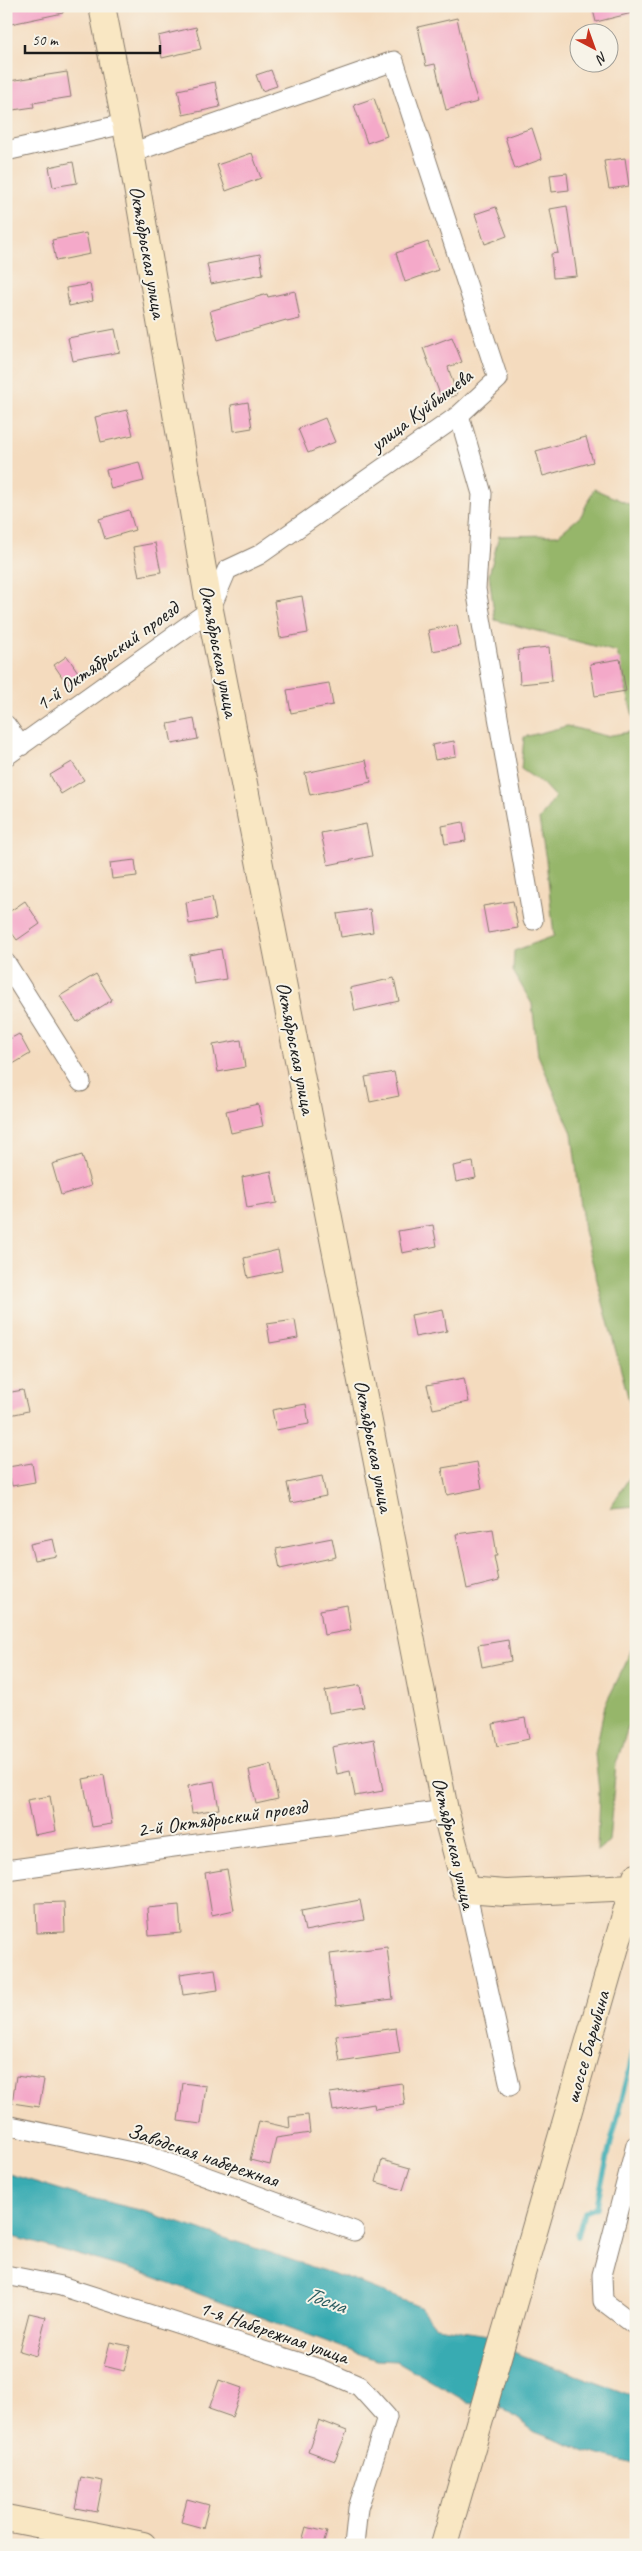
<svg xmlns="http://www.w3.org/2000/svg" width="642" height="2551" font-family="Caveat,sans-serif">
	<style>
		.forest { fill: #96b66a; stroke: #596943 }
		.water { fill: #39abb2; stroke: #2a6467 }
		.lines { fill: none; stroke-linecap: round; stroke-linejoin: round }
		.stream { stroke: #39abb2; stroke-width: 5.5 }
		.building { fill: #f4a9c9 }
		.street-casing { stroke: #887c6d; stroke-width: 21 }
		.secondary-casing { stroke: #887c6d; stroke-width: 28 }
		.street { stroke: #fff; stroke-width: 19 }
		.secondary { stroke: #f9e7c3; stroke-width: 26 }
		.labels { text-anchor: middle; stroke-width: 4; stroke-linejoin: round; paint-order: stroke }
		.street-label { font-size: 21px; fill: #1c1c1c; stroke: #f7f3e8 }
		.water-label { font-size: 22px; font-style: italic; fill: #295c60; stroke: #f7f3e8 }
	</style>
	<rect width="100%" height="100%" fill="#f7f3e8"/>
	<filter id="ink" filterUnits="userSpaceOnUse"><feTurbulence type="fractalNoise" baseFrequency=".02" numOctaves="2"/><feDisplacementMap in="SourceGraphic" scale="10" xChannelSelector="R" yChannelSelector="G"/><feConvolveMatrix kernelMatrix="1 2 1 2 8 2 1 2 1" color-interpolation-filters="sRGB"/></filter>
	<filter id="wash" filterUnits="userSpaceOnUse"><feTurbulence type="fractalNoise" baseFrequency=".0096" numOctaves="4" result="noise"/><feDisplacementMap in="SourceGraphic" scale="20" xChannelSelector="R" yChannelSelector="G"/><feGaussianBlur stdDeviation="1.12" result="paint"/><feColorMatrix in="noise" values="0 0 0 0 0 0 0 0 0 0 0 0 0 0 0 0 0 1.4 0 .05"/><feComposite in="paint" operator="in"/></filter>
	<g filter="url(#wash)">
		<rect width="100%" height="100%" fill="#f4dbbe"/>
		<path class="forest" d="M594 489 636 507V728L617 652 495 620 489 575 499 536 558 535 581 516Z
			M567 726 606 736 636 731V1406L631 1408 584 1231 572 1133 538 1055 532 1004 513 971 514 951 554 936 546 860 539 820 555 797 543 784 521 769 524 737Z
			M631 1475H636V1506L610 1508Z
			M636 1633V1703L616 1764 609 1841 597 1851 599 1791 595 1754 605 1705 625 1665Z"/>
		<path class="water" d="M6 2173 78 2195 140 2210 355 2281 420 2307 436 2327 488 2335 516 2353 636 2397V2465L585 2451 535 2432 499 2406 467 2402 397 2361 376 2360 140 2272 6 2235Z"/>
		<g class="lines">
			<path class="stream" d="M578 2236 584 2212 597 2207C606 2150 626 2095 636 2038"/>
		</g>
		<g id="blocks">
			<path class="building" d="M6 6H63V13L6 25Z
				M592 6H636V12L596 22Z
				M457 18 470 77 478 102 446 110 435 64 426 66 418 27Z
				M196 27 201 49 162 58 158 36Z
				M271 70 277 86 262 91 256 75Z
				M67 72 71 97 33 103 34 107 13 110 9 81Z
				M215 82 220 107 183 115 178 90Z
				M374 98 387 136 367 143 354 105Z
				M532 128 542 159 515 169 505 137Z
				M252 153 261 178 226 191 217 165Z
				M625 158 629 186 609 189 604 161Z
				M73 162 77 183 53 187 49 167Z
				M567 173 569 190 552 192 550 175Z
				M567 206 577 276 553 278 551 254 558 253 550 209Z
				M496 207 507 236 485 244 475 214Z
				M86 233 90 254 56 261 52 240Z
				M428 242 438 270 405 282 396 253Z
				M260 254 263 274 211 284 207 264Z
				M90 284 93 301 69 306 66 288Z
				M295 291 300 319 287 322 286 320 218 340 210 311 267 294 268 297Z
				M115 329 120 352 73 361 68 338Z
				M452 337 462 362 448 367 457 395 442 400 423 348Z
				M248 402 252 428 234 431 231 405Z
				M127 410 133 435 101 442 95 417Z
				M325 418 335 442 308 453 298 429Z
				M586 437 593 462 543 476 536 451Z
				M139 462 144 481 111 489 106 470Z
				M129 510 135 530 105 539 99 519Z
				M155 543 161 572 139 576 133 547Z
				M302 596 308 633 280 638 274 601Z
				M457 625 461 646 432 651 428 630Z
				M549 647 552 681 520 684 518 650Z
				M67 656 80 675 67 684 54 665Z
				M620 659 626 691 595 696 590 664Z
				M329 683 333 705 291 713 287 690Z
				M194 719 198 739 172 744 168 724Z
				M454 741 456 756 435 760 432 745Z
				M366 760 371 782 310 795 305 773Z
				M72 762 84 780 61 794 50 775Z
				M463 822 466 841 445 844 442 826Z
				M366 824 372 856 328 865 321 833Z
				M135 860 137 876 112 879 110 863Z
				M212 897 216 919 189 924 186 902Z
				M25 901 40 924 17 940 6 925V914Z
				M513 901 518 928 488 933 483 906Z
				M370 909 373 932 341 937 337 914Z
				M221 949 226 979 194 984 189 955Z
				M96 974 112 1000 77 1022 60 996Z
				M394 978 399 1001 355 1011 350 988Z
				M19 1034 30 1054 6 1068V1041Z
				M241 1040 245 1067 218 1072 213 1045Z
				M394 1072 399 1096 370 1102 365 1077Z
				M258 1104 263 1126 231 1133 226 1111Z
				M82 1155 91 1186 61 1195 52 1164Z
				M473 1162 476 1178 456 1182 453 1166Z
				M271 1171 277 1203 247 1208 242 1177Z
				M433 1225 437 1246 402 1253 398 1231Z
				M278 1250 282 1271 248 1278 244 1258Z
				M443 1309 447 1331 415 1337 411 1315Z
				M295 1320 298 1338 270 1343 267 1324Z
				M464 1378 469 1402 433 1409 427 1385Z
				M23 1390 28 1411 6 1416V1393Z
				M306 1404 309 1424 276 1430 272 1410Z
				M477 1462 482 1488 447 1495 442 1468Z
				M32 1463 35 1482 12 1486 8 1467Z
				M322 1476 326 1496 291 1503 287 1483Z
				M493 1529 497 1556H494L499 1581 467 1589 456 1534Z
				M332 1538 336 1557 280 1569 276 1549Z
				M53 1539 57 1556 34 1560 30 1544Z
				M347 1605 351 1630 324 1635 320 1610Z
				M508 1640 511 1661 482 1667 478 1645Z
				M360 1685 364 1707 329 1713 325 1691Z
				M525 1718 529 1739 497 1746 493 1724Z
				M374 1739 383 1791 355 1796 350 1771 337 1774 332 1747Z
				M271 1765 278 1799 256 1804 249 1770Z
				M104 1775 112 1824 92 1827 83 1779Z
				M214 1781 219 1809 192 1813 188 1786Z
				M50 1796 56 1831 34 1835 27 1800Z
				M227 1869 234 1910 212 1915 205 1873Z
				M360 1900 364 1920 305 1931 301 1911Z
				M64 1902 65 1932 37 1933 36 1903Z
				M179 1905 181 1933 149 1936 147 1908Z
				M387 1947 393 1999 336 2006 330 1954Z
				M215 1969 218 1990 183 1995 180 1974Z
				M396 2028 400 2053 340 2062 336 2036Z
				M16 2076 44 2080 39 2107 12 2103Z
				M183 2083 206 2086 201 2124 178 2121Z
				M402 2083 405 2105 375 2109 374 2104 333 2111 330 2093Z
				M308 2115 310 2133 276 2138 270 2165 250 2160 259 2121 290 2128 289 2117Z
				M382 2160 410 2168 403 2190 376 2182Z
				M29 2313 46 2317 36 2356 19 2351Z
				M110 2342 130 2346 124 2371 104 2366Z
				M219 2380 242 2388 232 2417 209 2409Z
				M319 2420 347 2431 335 2461 308 2451Z
				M81 2477 103 2481 97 2512 75 2508Z
				M187 2499 209 2505 203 2528 181 2522Z
				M306 2527 327 2532 323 2545H301Z"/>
		</g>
	</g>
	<g filter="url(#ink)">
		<use href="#blocks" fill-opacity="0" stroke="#887c6d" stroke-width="1"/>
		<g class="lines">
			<g class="street-casing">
				<path id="street" d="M6 151 124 124
					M459 415 482 494 476 589 533 920
					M6 725 21 746
					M6 756 210 610 227 570 259 555 459 415 498 379 394 61 131 153
					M6 963 81 1082
					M6 1870 445 1810
					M466 1890 510 2086
					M6 2125 147 2155 354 2231
					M636 2145 602 2275 603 2301 636 2326
					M6 2275 61 2286 320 2369 359 2386 387 2417 358 2508 354 2545"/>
			</g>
			<g class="secondary-casing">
				<path id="secondary" d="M102 6 131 153 210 610 445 1810 466 1890 506 1893 633 1887
					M6 2518 143 2545
					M444 2545 636 1877"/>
			</g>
			<use href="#street" class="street"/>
			<use href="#secondary" class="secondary"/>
		</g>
	</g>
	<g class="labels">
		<g class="street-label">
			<text transform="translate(148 252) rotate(80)" y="7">Октябрьская улица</text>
			<text transform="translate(421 410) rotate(-37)" y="7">улица Куйбышева</text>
			<text transform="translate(219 651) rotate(79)" y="7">Октябрьская улица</text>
			<text transform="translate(107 656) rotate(-36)" y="7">1-й Октябрьский проезд</text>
			<text transform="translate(296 1048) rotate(79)" y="7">Октябрьская улица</text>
			<text transform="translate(374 1446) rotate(79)" y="7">Октябрьская улица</text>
			<text transform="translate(222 1818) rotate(-8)" y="7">2-й Октябрьский проезд</text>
			<text transform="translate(454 1843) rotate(77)" y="7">Октябрьская улица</text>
			<text transform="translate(587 2047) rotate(-74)" y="7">шоссе Барыбина</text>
			<text transform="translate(203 2155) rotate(19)" y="7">Заводская набережная</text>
			<text transform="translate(274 2332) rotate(19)" y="7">1-я Набережная улица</text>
		</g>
		<g class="water-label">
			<text transform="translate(326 2299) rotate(20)" y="8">Тосна</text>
		</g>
	</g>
	<rect width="642" height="2551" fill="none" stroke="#f7f3e8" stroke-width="25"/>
	<g transform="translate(594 48) rotate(139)"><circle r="24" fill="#f7f3e8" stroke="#9f9d96"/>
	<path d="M0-4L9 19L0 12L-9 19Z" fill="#c8321e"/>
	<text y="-8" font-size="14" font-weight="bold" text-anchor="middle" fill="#1c1c1c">N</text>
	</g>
	<path d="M25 45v8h135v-8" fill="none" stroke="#1c1c1c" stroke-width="2.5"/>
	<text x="32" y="45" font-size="15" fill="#1c1c1c" stroke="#f7f3e8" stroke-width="4" paint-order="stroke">50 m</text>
</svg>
